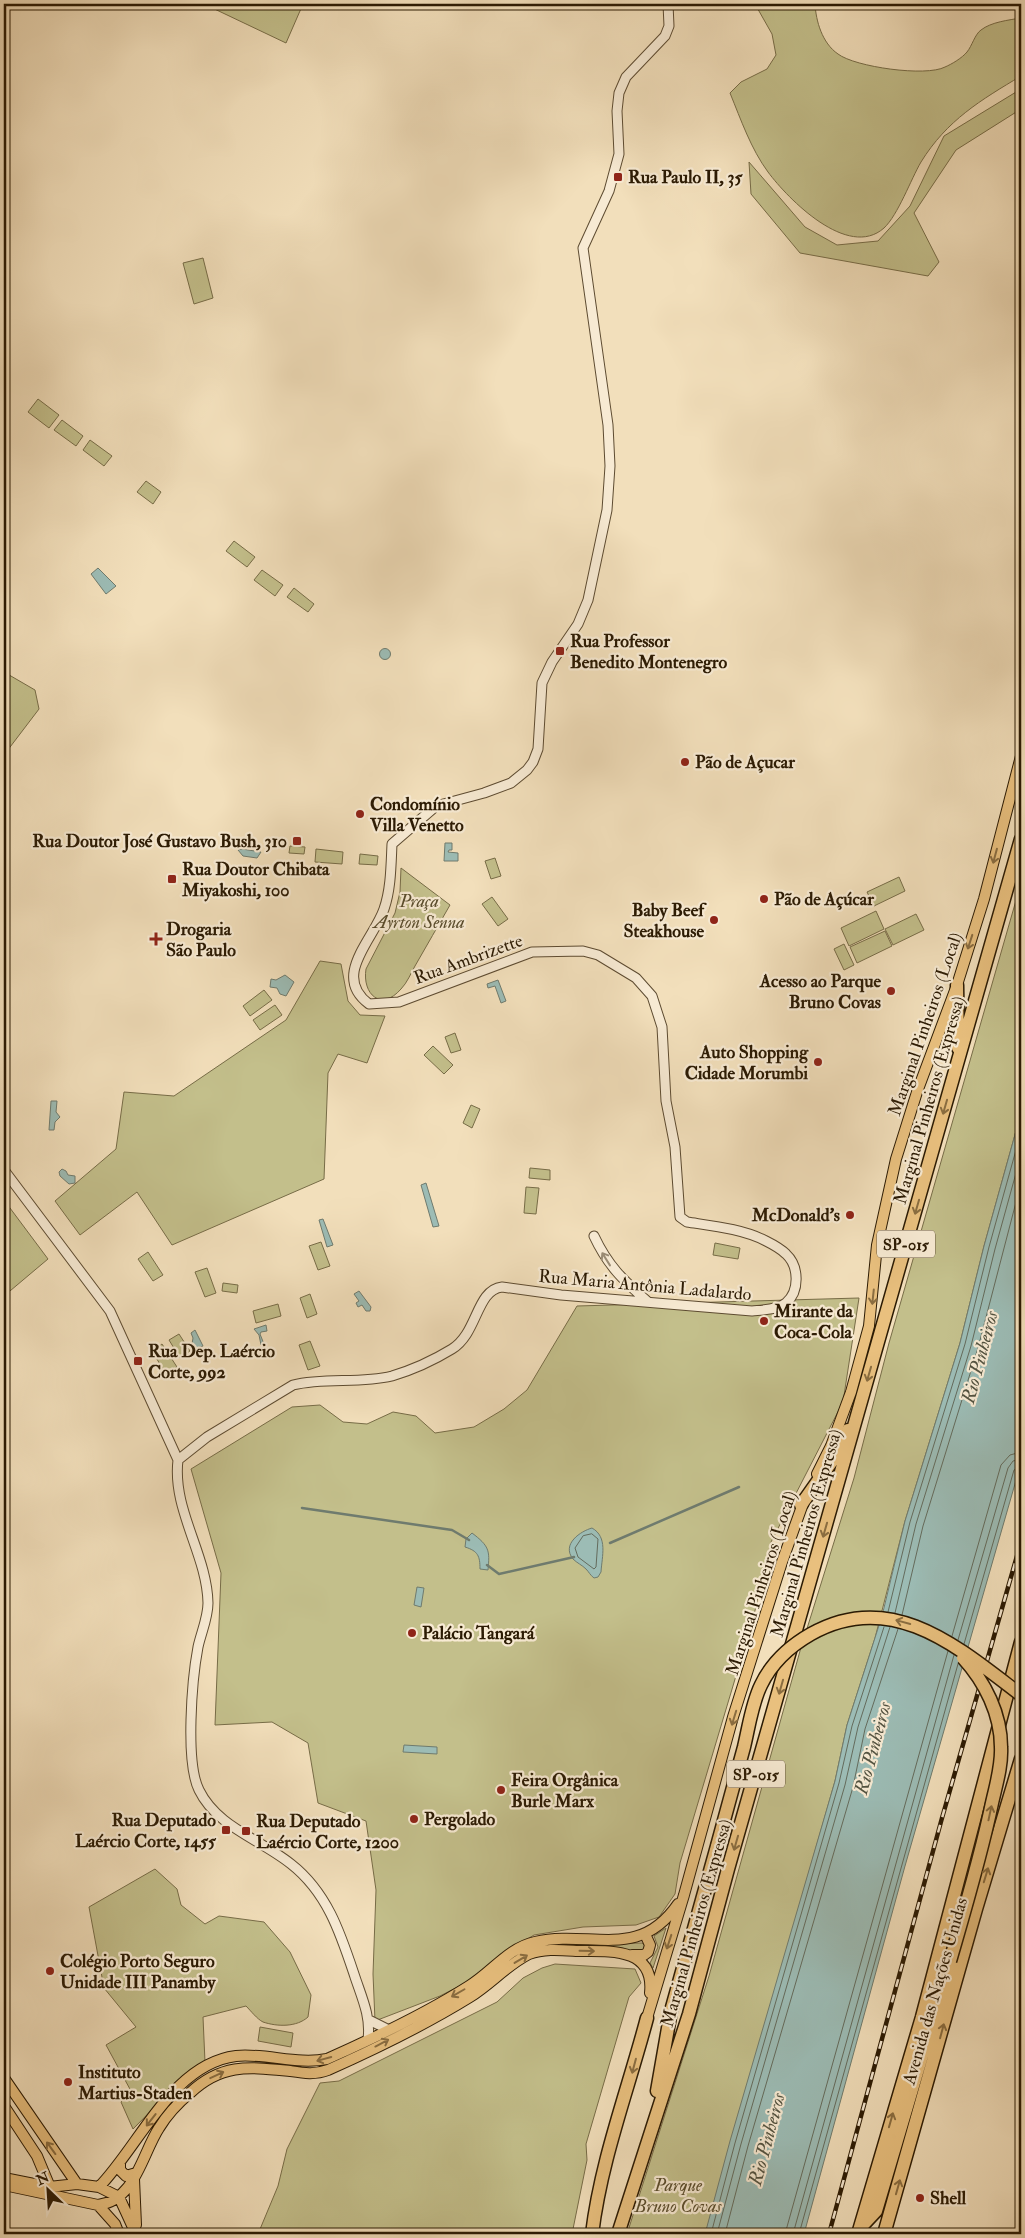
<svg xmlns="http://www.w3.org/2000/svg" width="1025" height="2238" font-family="'IM FELL Double Pica',serif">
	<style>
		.green { fill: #c3bf8b; stroke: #776c47 }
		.water { fill: #9cbcb5; stroke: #6f7b6e }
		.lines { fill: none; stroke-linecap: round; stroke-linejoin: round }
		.shore { stroke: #646b5c; stroke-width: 1 }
		.stream { stroke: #6f7b6e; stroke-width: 2.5 }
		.minor-casing { stroke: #5d4b31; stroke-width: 11 }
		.major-casing { stroke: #2b1a03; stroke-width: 12 }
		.highway-casing { stroke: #2b1a03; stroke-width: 15 }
		.minor { stroke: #f7ead3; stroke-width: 9 }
		.major { stroke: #e9c07e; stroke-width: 10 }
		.highway { stroke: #e9c07e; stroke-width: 12 }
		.rail-casing { stroke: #2b1a03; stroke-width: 4.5 }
		.rail { stroke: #f7ead3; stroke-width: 2.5; stroke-dasharray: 8; stroke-linecap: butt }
		.highway-bridge-casing { stroke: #2b1a03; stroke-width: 15; stroke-linecap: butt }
		.highway-bridge { stroke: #e9c07e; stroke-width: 12 }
		.oneway { stroke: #8a6d40 }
		.oneway2 { stroke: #9b8c75 }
		.poi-dot { fill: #8f2418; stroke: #f7ead3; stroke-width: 2 }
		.labels { text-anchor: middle; stroke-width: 4.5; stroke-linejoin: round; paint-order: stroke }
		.shield { fill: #f7ead3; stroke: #685841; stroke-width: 1 }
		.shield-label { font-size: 16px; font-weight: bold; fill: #2b1a03 }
		.poi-label { font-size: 18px; font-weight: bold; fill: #2b1a03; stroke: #f7ead3; text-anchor: start }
		.park-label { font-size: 18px; font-style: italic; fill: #594c2c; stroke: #f7ead3 }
		.street-label { font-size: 18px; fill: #2b1a03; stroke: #f7ead3 }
		.water-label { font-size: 19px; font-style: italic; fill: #535341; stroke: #f7ead3 }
	</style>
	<rect width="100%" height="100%" fill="#f2dfbb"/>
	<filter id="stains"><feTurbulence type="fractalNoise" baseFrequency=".004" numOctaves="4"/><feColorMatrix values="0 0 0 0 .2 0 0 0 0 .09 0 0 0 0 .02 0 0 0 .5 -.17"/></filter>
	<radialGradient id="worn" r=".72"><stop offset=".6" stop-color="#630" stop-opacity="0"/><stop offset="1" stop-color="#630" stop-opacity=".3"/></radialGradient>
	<path class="green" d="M204 4H303L286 43Z
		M755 4H815C816 21 822 43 838 54 855 67 926 77 945 67 952 64 962 58 967 52 972 46 975 34 981 30 991 22 1009 20 1021 18V76C981 100 947 120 921 162 911 179 898 215 884 228 848 260 788 199 768 172 751 149 741 120 730 93L741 82 767 69 776 55 772 34Z
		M1021 89V109L956 150 914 213 939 262 928 276 800 253 751 194 749 162 805 227 837 245 878 241 910 206 944 136Z
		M203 258 213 298 194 304 183 263Z
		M38 399 59 415 49 428 28 412Z
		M62 420 83 436 76 446 54 430Z
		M90 440 112 456 104 466 83 450Z
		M146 481 161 492 153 504 137 492Z
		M234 541 255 557 247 567 226 551Z
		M262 570 283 585 275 596 254 580Z
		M294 588 314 604 308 612 287 597Z
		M4 672 35 690 39 709 4 755Z
		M290 846 305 847 304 854 289 853Z
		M316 849 343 852 342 864 315 862Z
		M360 854 378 856 377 865 359 864Z
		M495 858 501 876 491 879 485 861Z
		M401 868 450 905C438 925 427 946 415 966 411 973 407 983 401 989 381 1012 362 994 366 969L395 913 400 892Z
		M899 877 905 891 874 906 867 892Z
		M1021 883V1113L984 1246 960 1343 905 1521 875 1638 847 1725 835 1781 707 2229 705 2234H627L709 1976 800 1651 854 1478 889 1343Z
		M492 897 508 919 498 926 482 904Z
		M876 911 884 929 849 946 841 928Z
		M916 914 924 930 893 945 885 929Z
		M885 931 892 946 857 963 850 947Z
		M844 944 854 965 844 970 834 949Z
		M320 961 341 964 348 1001 360 1015 385 1016 367 1063 338 1054 328 1073 324 1179 172 1245 137 1192 80 1235 55 1201 116 1149 124 1092 174 1096 286 1020Z
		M264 990 272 1000 250 1016 243 1006Z
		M275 1005 282 1015 260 1030 253 1020Z
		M455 1033 461 1050 451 1053 445 1037Z
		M433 1046 453 1065 444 1074 424 1055Z
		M471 1105 480 1109 472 1128 463 1123Z
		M530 1168 550 1170V1180L529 1178Z
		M526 1187 539 1188 536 1214 524 1213Z
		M4 1200 48 1259 4 1296Z
		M321 1242 330 1266 318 1270 309 1246Z
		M715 1243 740 1248 738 1259 713 1255Z
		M148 1252 163 1275 153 1281 138 1259Z
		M207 1268 216 1293 205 1297 195 1272Z
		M223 1283 238 1285 237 1293 222 1291Z
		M310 1294 317 1314 307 1318 300 1298Z
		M859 1298 843 1402 771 1542 753 1619 680 1863 675 1894 659 1917 636 1925 583 1927 534 1935 502 1954 483 1974 440 1996 375 2021 373 1974 376 1890 366 1821 318 1803 308 1743 272 1722 215 1725 221 1573 191 1469 292 1407 320 1405 343 1422 367 1424 393 1412 416 1416 435 1433 474 1427 504 1409 527 1390 577 1306Z
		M278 1304 281 1316 256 1323 253 1311Z
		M179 1334 190 1351 180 1358 169 1340Z
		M310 1341 320 1366 308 1370 299 1345Z
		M162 1344 177 1367 166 1374 152 1351Z
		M155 1869 177 1889 181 1905 205 1924 219 1916 264 1922 290 1952 311 1995 308 2017C297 2027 278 2027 263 2022 257 2019 251 2011 246 2006L203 2017 205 2062 192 2069 133 2129 121 2102 131 2091 106 2045 136 2027 104 1988 89 1907Z
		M666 1928 653 1968 650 1963 658 1947 654 1936Z
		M642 1943 645 1945V1949L639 1954 602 1944Z
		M555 1964 635 1969 641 1983 629 1997 586 2144 587 2160 572 2234H258L278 2186 287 2149 320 2083 339 2081 497 2002 523 1978 542 1968Z
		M260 2027 293 2033 291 2047 258 2041Z"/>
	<path class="water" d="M98 568 116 586 106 594 91 574Z
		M379.5 654a5.5 5.5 0 1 1 11 0a5.5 5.5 0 1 1-11 0Z
		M445 843H452V850H449L448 852 458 853V861H444Z
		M242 849 261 852 257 858 243 856 238 850Z
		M285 975 294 982 286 996 280 994 277 988 270 987 271 979 276 980Z
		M498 980 506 1001 501 1003 495 986 488 988 487 984Z
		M51 1101H57L56 1112 60 1117 55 1122 54 1130H49Z
		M1021 1113V1463L905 1866 804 2234H705L730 2141 835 1781 847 1725 882 1616 905 1521 960 1343 984 1246Z
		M62 1169 66 1171 68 1175 75 1176V1183L69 1184 60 1176 59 1172Z
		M426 1183 439 1226 433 1227 421 1185Z
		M323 1219 333 1245 327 1247 319 1220Z
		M359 1291 371 1307 370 1311H366L362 1305 358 1307 356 1303 359 1301 354 1294Z
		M266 1325 267 1331 261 1332 260 1334 264 1344 261 1345 259 1335 254 1329Z
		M195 1330 203 1346 197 1348 192 1344 193 1338 191 1333Z
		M592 1528C608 1537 602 1556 601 1572L598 1577 594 1578C590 1575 589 1572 586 1569 582 1565 577 1563 573 1559 561 1544 581 1531 592 1528Z
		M472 1533C489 1546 490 1550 488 1570L480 1569C480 1556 478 1551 465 1547L466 1539Z
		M417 1587 424 1588 421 1607 414 1605Z
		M404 1745 437 1747V1754L403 1752Z"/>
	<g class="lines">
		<path class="shore" d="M592 1534 598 1539 596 1567 594 1569 578 1557 575 1548 583 1536Z
			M888 1612 910 1522 965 1344 989 1247 1021 1132
			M895 1613 916 1524 971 1346 995 1249 1021 1155
			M902 1615 923 1526 978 1348 1021 1183
			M952 1636 1001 1465 1010 1455 1021 1452
			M958 1640 1008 1468 1013 1461 1021 1459
			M964 1644 1014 1470 1021 1466
			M711 2234 735 2143 839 1783 852 1726 884 1627
			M717 2234 741 2144 845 1785 858 1727 890 1627
			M725 2234 748 2146 853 1787 865 1729 898 1629
			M785 2234 948 1651
			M793 2234 954 1655
			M799 2234 958 1664"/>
		<path class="stream" d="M302 1508 452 1530 469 1540
			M610 1543 739 1487
			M487 1565 499 1574 574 1557"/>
		<g class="minor-casing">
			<path id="minor" d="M4 1170 110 1311 178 1460C172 1510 207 1554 208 1603 208 1618 201 1633 198 1647 192 1679 185 1762 199 1790 217 1827 260 1839 291 1864 328 1893 341 1935 355 1977 362 1998 371 2017 368 2039
				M594 1236C608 1266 623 1280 648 1302
				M178 1460 207 1437 293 1385C325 1377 360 1384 392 1376 412 1370 434 1360 452 1349 478 1333 476 1290 502 1287L561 1295 752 1311C762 1310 778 1310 786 1303 800 1291 799 1266 786 1254 781 1249 772 1244 766 1241 743 1229 713 1226 687 1222L680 1217 675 1147 666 1101 662 1027 652 996 636 978 598 955 583 951 532 952 399 1002 369 1004C331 976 374 939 384 909 391 889 391 865 392 844L436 806 484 793 511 783 527 770 533 762 538 749 542 683 552 662 578 624 588 600 607 510 610 466 608 425 583 248 609 191 619 154 617 111 619 93 626 77 665 36 669 26 668 4
				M369 2020 387 2029"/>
		</g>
		<g class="major-casing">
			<path id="major" d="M817 1474 831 1446 851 1392 869 1326 877 1245 896 1159 917 1092 957 985 984 899 1021 756
				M632 1955H644L648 1952 650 1945 645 1934
				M647 2018 684 1895 733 1717 782 1562 805 1498
				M4 2078 77 2184
				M4 2106 37 2156 52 2192
				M120 2164V2170L126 2176 136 2173
				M4 2178 49 2187 77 2184 99 2187 119 2197 136 2234
				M134 2179 136 2225
				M4 2185 98 2205C135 2201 142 2154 159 2128 167 2115 178 2103 190 2093 222 2063 249 2067 290 2071 303 2073 315 2075 328 2070 373 2050 428 2023 470 1997 491 1984 507 1965 529 1954 544 1948 562 1950 578 1951 609 1951 655 1947 650 1993
				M99 2187C140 2145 172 2064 236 2056 267 2053 297 2065 327 2059 372 2039 428 2012 469 1986 492 1972 508 1948 535 1942 590 1929 638 1962 678 1904
				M98 2205 115 2224 119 2234"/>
		</g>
		<g class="highway-casing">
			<path id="highway" d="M957 985 958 1048
				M801 1505 832 1461 848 1430
				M657 2091 671 2011 717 1846
				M861 2227 876 2211 950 1961
				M592 2234C601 2160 628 2090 647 2018
				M618 2234 689 2014 728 1869 1021 839
				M858 2234 922 2017 1021 1642
				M884 2234 976 1909 1021 1759"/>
		</g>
		<use href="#minor" class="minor"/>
		<use href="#major" class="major"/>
		<use href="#highway" class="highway"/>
		<g class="rail-casing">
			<path id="rail" d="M829 2234 942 1818 1021 1542"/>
		</g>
		<use href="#rail" class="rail"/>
		<g class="highway-bridge-casing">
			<path id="highway-bridge" d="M717 1846C726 1813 735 1780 744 1747 749 1726 752 1703 761 1685 772 1662 790 1646 811 1634 892 1588 959 1648 1021 1695
				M950 1961C965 1909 981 1856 992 1803 996 1785 1002 1766 1001 1747 1001 1714 985 1682 963 1658"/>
		</g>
		<use href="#highway-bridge" class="highway-bridge"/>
	</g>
	<defs><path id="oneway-shaft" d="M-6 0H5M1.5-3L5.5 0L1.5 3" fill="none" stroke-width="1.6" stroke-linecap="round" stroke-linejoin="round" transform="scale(1.25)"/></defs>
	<g class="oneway">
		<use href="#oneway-shaft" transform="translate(995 856) rotate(105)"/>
		<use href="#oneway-shaft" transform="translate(970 942) rotate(108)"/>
		<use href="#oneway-shaft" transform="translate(945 1107) rotate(106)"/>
		<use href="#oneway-shaft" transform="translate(917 1207) rotate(106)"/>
		<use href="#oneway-shaft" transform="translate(873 1297) rotate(96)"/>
		<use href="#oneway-shaft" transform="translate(869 1374) rotate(106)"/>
		<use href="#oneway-shaft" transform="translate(825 1530) rotate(106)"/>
		<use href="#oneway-shaft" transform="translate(903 1622) rotate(-165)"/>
		<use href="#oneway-shaft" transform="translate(781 1687) rotate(106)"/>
		<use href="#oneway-shaft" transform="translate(734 1718) rotate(107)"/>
		<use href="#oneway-shaft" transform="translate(990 1813) rotate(-78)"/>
		<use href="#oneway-shaft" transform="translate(736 1843) rotate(106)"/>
		<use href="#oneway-shaft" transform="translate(986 1875) rotate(-73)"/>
		<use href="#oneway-shaft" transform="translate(669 1942) rotate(108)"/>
		<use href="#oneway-shaft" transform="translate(587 1951) rotate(1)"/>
		<use href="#oneway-shaft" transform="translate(521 1959) rotate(-31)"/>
		<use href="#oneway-shaft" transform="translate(458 1993) rotate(150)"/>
		<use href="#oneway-shaft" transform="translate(942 2031) rotate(-75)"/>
		<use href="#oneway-shaft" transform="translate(382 2043) rotate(-28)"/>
		<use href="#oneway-shaft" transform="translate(324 2059) rotate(165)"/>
		<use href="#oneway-shaft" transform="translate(634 2066) rotate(105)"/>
		<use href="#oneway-shaft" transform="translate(217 2075) rotate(-25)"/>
		<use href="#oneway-shaft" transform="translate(151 2120) rotate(128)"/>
		<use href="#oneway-shaft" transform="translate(891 2120) rotate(-74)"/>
		<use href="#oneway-shaft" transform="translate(51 2148) rotate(-126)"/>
		<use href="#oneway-shaft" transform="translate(898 2187) rotate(-74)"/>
	</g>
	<use class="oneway2" href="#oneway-shaft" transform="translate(606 1259) rotate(-122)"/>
	<g class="poi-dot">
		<rect x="613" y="172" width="10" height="10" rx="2.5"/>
		<rect x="555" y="646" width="10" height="10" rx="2.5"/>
		<circle cx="685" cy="762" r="5"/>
		<circle cx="360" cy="814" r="5"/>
		<rect x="292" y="836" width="10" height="10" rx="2.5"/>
		<rect x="167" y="874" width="10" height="10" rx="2.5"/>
		<circle cx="764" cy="899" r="5"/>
		<circle cx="714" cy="920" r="5"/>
		<path d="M153.5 931.5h5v5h5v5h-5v5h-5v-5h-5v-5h5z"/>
		<circle cx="891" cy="991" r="5"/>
		<circle cx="818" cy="1062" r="5"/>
		<circle cx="850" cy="1215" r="5"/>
		<circle cx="764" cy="1321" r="5"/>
		<rect x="133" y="1356" width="10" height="10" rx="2.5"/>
		<circle cx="412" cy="1633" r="5"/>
		<circle cx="501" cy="1790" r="5"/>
		<circle cx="414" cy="1819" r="5"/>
		<rect x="221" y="1825" width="10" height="10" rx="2.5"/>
		<rect x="241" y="1826" width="10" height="10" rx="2.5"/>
		<circle cx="50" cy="1971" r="5"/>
		<circle cx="68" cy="2082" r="5"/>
		<circle cx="920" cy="2198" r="5"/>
	</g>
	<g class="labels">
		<g class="shield">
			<rect x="877" y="1230.5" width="58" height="27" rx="4"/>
			<rect x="727" y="1760.5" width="58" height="27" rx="4"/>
		</g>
		<g class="shield-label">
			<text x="906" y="1250">SP-015</text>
			<text x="756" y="1780">SP-015</text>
		</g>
		<g class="poi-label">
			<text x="628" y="183">Rua Paulo II, 35</text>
			<text x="570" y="647">Rua Professor<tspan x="570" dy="21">Benedito Montenegro</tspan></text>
			<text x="695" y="768">Pão de Açucar</text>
			<text x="370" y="810">Condomínio<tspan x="370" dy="21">Villa Venetto</tspan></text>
			<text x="287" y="847" text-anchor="end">Rua Doutor José Gustavo Bush, 310</text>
			<text x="182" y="875">Rua Doutor Chibata<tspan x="182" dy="21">Miyakoshi, 100</tspan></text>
			<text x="774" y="905">Pão de Açúcar</text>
			<text x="704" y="916" text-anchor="end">Baby Beef<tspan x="704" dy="21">Steakhouse</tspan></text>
			<text x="166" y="935">Drogaria<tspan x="166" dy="21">São Paulo</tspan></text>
			<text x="881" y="987" text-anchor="end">Acesso ao Parque<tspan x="881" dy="21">Bruno Covas</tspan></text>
			<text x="808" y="1058" text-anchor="end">Auto Shopping<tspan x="808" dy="21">Cidade Morumbi</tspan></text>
			<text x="840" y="1221" text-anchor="end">McDonald's</text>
			<text x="774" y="1317">Mirante da<tspan x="774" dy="21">Coca-Cola</tspan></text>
			<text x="148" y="1357">Rua Dep. Laércio<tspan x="148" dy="21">Corte, 992</tspan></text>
			<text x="422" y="1639">Palácio Tangará</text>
			<text x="511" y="1786">Feira Orgânica<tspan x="511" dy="21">Burle Marx</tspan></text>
			<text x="424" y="1825">Pergolado</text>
			<text x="216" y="1826" text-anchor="end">Rua Deputado<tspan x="216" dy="21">Laércio Corte, 1455</tspan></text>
			<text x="256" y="1827">Rua Deputado<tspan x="256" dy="21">Laércio Corte, 1200</tspan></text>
			<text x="60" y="1967">Colégio Porto Seguro<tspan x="60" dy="21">Unidade III Panamby</tspan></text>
			<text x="78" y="2078">Instituto<tspan x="78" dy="21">Martius-Staden</tspan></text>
			<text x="930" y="2204">Shell</text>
		</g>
		<g class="park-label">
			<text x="419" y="907">Praça<tspan x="419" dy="21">Ayrton Senna</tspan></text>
			<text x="678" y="2191">Parque<tspan x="678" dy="21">Bruno Covas</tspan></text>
		</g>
		<g class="street-label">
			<text transform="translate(468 959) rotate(-20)" y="6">Rua Ambrizette</text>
			<text transform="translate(925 1024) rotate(-71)" y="6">Marginal Pinheiros (Local)</text>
			<text transform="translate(929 1100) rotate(-74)" y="6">Marginal Pinheiros (Expressa)</text>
			<text transform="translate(645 1285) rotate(5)" y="6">Rua Maria Antônia Ladalardo</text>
			<text transform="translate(806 1533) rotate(-74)" y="6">Marginal Pinheiros (Expressa)</text>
			<text transform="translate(761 1583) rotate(-72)" y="6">Marginal Pinheiros (Local)</text>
			<text transform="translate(696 1923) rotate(-74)" y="6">Marginal Pinheiros (Expressa)</text>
			<text transform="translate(935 1991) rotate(-74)" y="6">Avenida das Nações Unidas</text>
		</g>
		<g class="water-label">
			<text transform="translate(979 1357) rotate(-75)" y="7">Rio Pinheiros</text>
			<text transform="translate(872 1748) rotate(-75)" y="7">Rio Pinheiros</text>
			<text transform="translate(766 2139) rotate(-75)" y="7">Rio Pinheiros</text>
		</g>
	</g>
	<rect width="1025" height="2238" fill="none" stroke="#f2dfbb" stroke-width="20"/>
	<rect x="5" y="5" width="1015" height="2228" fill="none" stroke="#2b1a03" stroke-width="2.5"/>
	<rect x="10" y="10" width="1005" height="2218" fill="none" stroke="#2b1a03"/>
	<g transform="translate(48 2190) rotate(335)" stroke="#f7ead3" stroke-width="4" paint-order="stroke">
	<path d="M0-4L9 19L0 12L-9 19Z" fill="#2b1a03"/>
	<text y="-8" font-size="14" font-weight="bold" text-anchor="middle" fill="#2b1a03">N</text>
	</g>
	<rect width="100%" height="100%" filter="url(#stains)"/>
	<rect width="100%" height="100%" fill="url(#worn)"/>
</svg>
